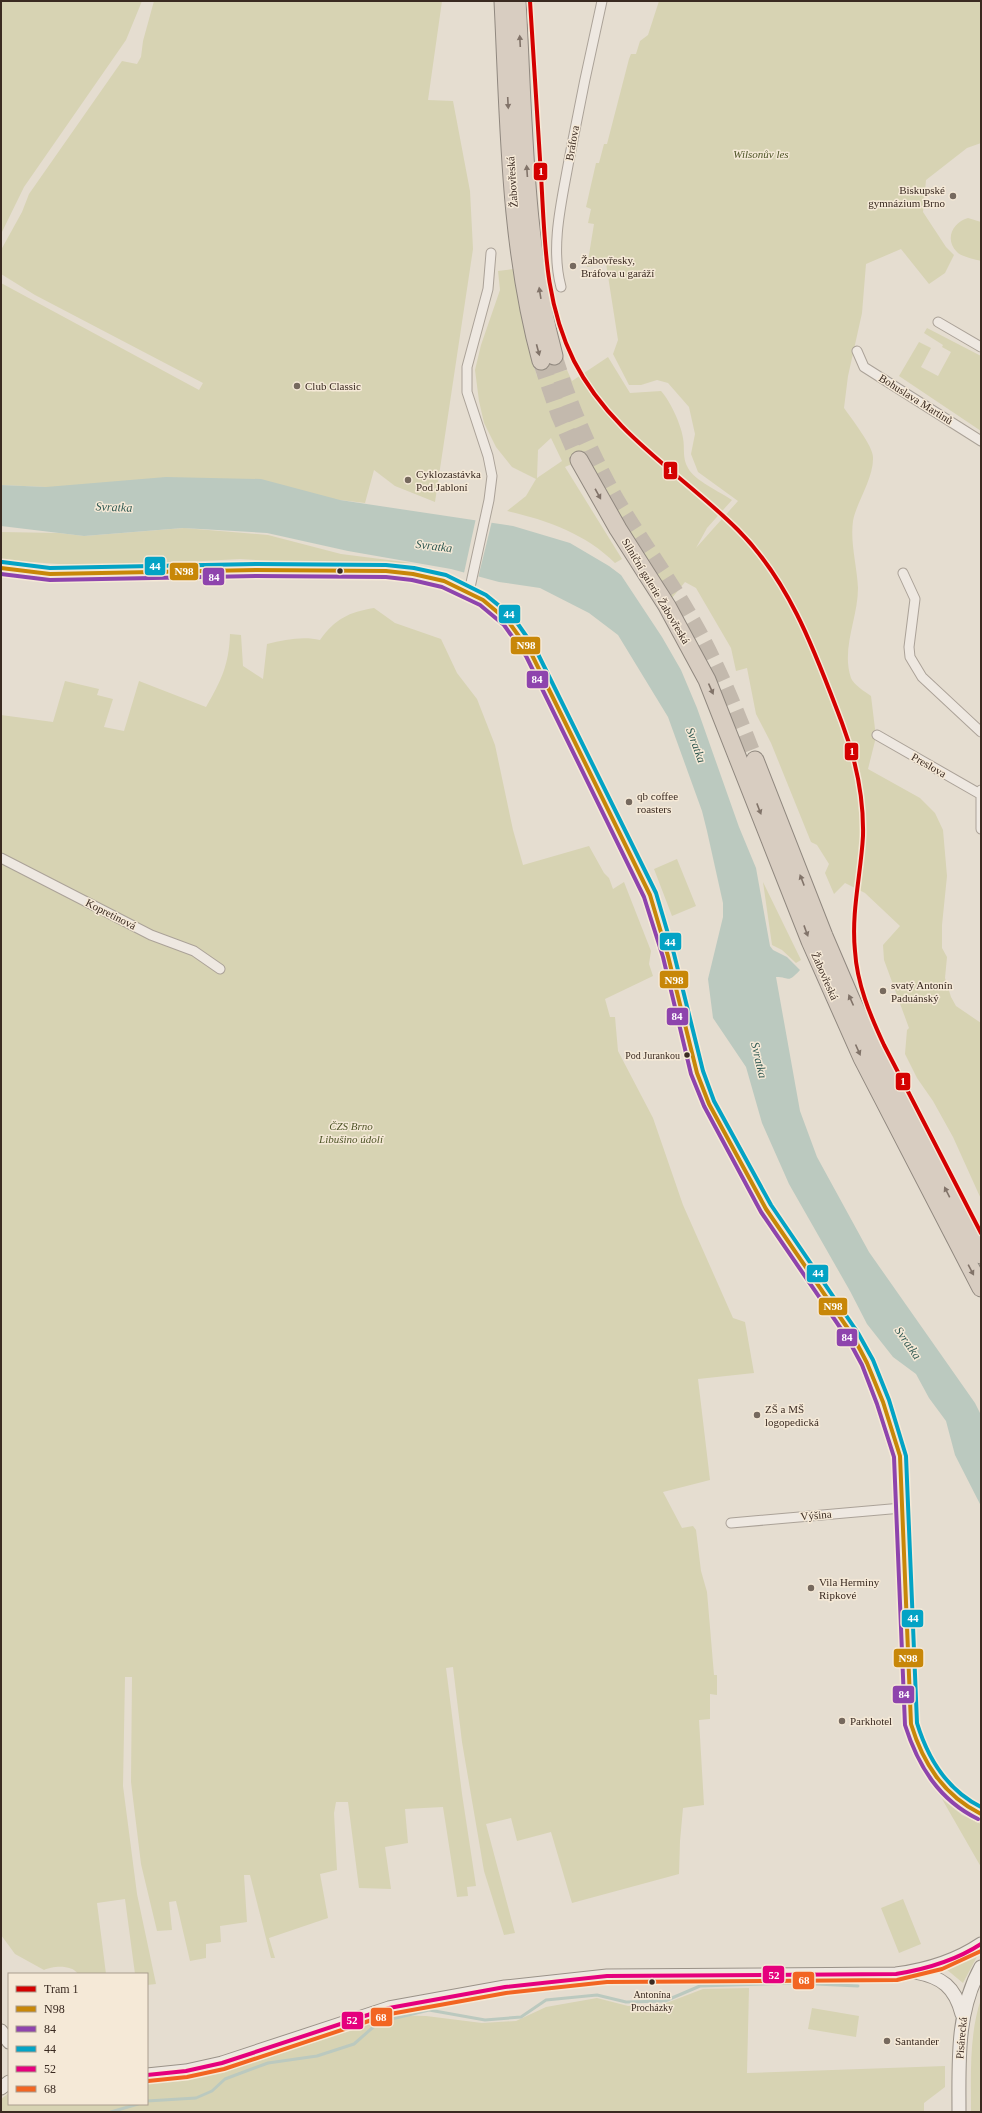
<svg xmlns="http://www.w3.org/2000/svg" width="982" height="2113" font-family="Georgia,serif">
	<style>
		.green { fill: #d7d3b3; fill-rule: evenodd }
		.water { fill: #bbc9bf }
		.pier { fill: #e5ddd0 }
		.lines { fill: none; stroke-linecap: round; stroke-linejoin: round }
		.stream { stroke: #bbc9bf; stroke-width: 3 }
		.highway-tunnel { stroke: #c3b9ad; stroke-width: 17; stroke-dasharray: 17 8; stroke-linecap: butt }
		.street-casing { stroke: #aba298; stroke-width: 11 }
		.secondary-casing { stroke: #9a9288; stroke-width: 15 }
		.highway-casing { stroke: #90887f; stroke-width: 19 }
		.street { stroke: #eee8e1; stroke-width: 9 }
		.secondary { stroke: #eee8e1; stroke-width: 13 }
		.highway { stroke: #d8cdc1; stroke-width: 17 }
		.bus-1-casing { stroke: #f5e9d7; stroke-width: 7 }
		.bus-2-casing { stroke: #f5e9d7; stroke-width: 7 }
		.bus-3-casing { stroke: #f5e9d7; stroke-width: 7 }
		.bus-4-casing { stroke: #f5e9d7; stroke-width: 7 }
		.bus-5-casing { stroke: #f5e9d7; stroke-width: 7 }
		.bus-1 { stroke: #c88708; stroke-width: 4 }
		.bus-2 { stroke: #8e44ad; stroke-width: 4 }
		.bus-3 { stroke: #03a3c5; stroke-width: 4 }
		.bus-4 { stroke: #e5007d; stroke-width: 4 }
		.bus-5 { stroke: #f26522; stroke-width: 4 }
		.tram-1-casing { stroke: #f5e9d7; stroke-width: 7 }
		.tram-1 { stroke: #d40000; stroke-width: 4 }
		.oneway { fill: #817369 }
		.poi-dot { fill: #76695e; stroke: #f5e9d7; stroke-width: 1.5 }
		.bus-dot { fill: #3a2a21; stroke: #f5e9d7; stroke-width: 1.5 }
		.labels { text-anchor: middle; stroke-width: 3; stroke-linejoin: round; paint-order: stroke }
		.bus-label { font-size: 10px; fill: #3a2a21; stroke: #f5e9d7; text-anchor: end }
		.street-label { font-size: 11px; fill: #3a2a21; stroke: #f5e9d7 }
		.park-label { font-size: 11px; font-style: italic; fill: #4f5528; stroke: #f5e9d7 }
		.poi-label { font-size: 11px; fill: #3a2a21; stroke: #f5e9d7; text-anchor: start }
		.water-label { font-size: 12px; font-style: italic; fill: #305952; stroke: #f5e9d7 }
		.line-badge { stroke: #f5e9d7; stroke-width: 1.5 }
		.badge-label { font-size: 11px; text-anchor: middle; font-weight: bold; fill: #fff }
	</style>
	<rect width="100%" height="100%" fill="#e5ddd0"/>
	<path class="green" d="M1 1H142L126 40 24 187 1 234Z
		M154 1H442L428 100 453 101 470 191 473 249 435 502 395 486 374 470 365 503 340 500 1 485V283L199 390 203 383 35 295 1 274V250L22 212 29 194 122 61 137 64 141 57 143 41Z
		M659 1H981V143L967 148 926 180 923 212 946 247 954 255 945 273 929 284 901 249 866 264 862 313 848 376 844 408C851 418 873 446 873 457 874 478 856 503 853 521 850 543 857 566 858 588 858 618 841 649 851 678 853 684 865 692 871 696L876 737 868 769 920 798 935 813 943 830 947 876 942 925V948L947 957 945 978 951 997 956 1006 981 1023V1199L953 1137 933 1101 917 1078 905 1054 907 1030 909 1028 884 960 883 945 900 926 865 893 845 883 834 894 825 873 829 864 817 845 811 842 771 743 756 714 747 668 736 671 731 648 696 588 685 582 672 598 614 509 587 457 565 467 622 559 615 563C586 534 547 520 507 511L526 496 536 479 512 467 496 447 484 423 479 401 475 370 481 345 500 290 498 271 513 269 529 350 537 376 567 370 572 381 608 357 630 393 661 391C670 401 681 424 683 438 685 448 682 458 688 468 694 480 720 492 732 500L707 528 696 548 738 501 698 472 691 454 695 434 689 407 668 383 657 380 641 385H629L613 354 618 340 606 263 587 267 594 224 588 223 591 209 586 207 596 163H599L604 144H607L629 59 631 54H636L640 41 648 35ZM551 438 562 461 537 478 538 450Z
		M968 218 981 222V261C974 259 962 257 957 252 944 239 953 222 968 218Z
		M927 328 981 356V431L899 376 919 342 931 348 921 367 938 376 951 352 942 347 943 345 924 333Z
		M184 528 268 535 341 554 412 563H299L240 559 148 564H59L1 560V532L59 533 84 536Z
		M374 608 395 623 441 639 457 673 477 699 495 745 513 830 523 865 589 846 604 873 609 878 613 889 624 882 651 951 649 964 653 976 605 999 610 1017H615L618 1051 653 1118 683 1205 733 1318 745 1322 754 1373 698 1379 710 1480 663 1492 682 1528 693 1526 696 1530 701 1571 707 1592 714 1675H717V1695L710 1694V1719L699 1720 704 1805 683 1808 680 1841 679 1874 572 1903 551 1832 517 1841 511 1818 486 1824 515 1933 504 1935 484 1871 462 1742 453 1667 446 1668 462 1794 476 1886 467 1887 468 1896 457 1897 443 1807 405 1809 408 1843 385 1847 391 1889 359 1888 348 1802H336L334 1813 337 1870 320 1874 328 1918 269 1938 275 1958H271L250 1875H244L247 1922 220 1926 221 1942 206 1944V1958L190 1961 176 1901 169 1902 172 1930 157 1931 141 1864 131 1782 132 1677H125L123 1786 137 1894 156 1984 147 1985V1974H135L125 1899 97 1903 106 1974H78C72 1964 52 1966 44 1970L15 1954 1 1935V715L53 722 65 681 99 689 97 695 113 699 104 727 124 731 139 681 206 707C221 681 229 665 230 634L241 635 243 666 263 679 267 644C285 640 302 636 320 640 335 619 349 612 374 608Z
		M677 859 696 906 672 916 654 869Z
		M763 882 801 960 796 963 782 950 772 945Z
		M942 1799 962 1815 981 1824V1867Z
		M903 1899 921 1944 899 1953 881 1908Z
		M980 1951 963 1983 946 1969Z
		M749 1988 747 2073 945 2066V2087L924 2103V2112H1V2099L9 2093V2104H147V2081H166L211 2074 384 2015 426 2016 482 2023 516 2021 546 2007 597 1998 628 2006 661 2005 703 1989Z
		M981 1999V2112H971C971 2074 969 2035 981 1999Z
		M812 2008 859 2016 856 2037 808 2029Z"/>
	<path class="water" d="M166 477 261 479 340 500 513 526 570 543 609 566 621 575 662 637 681 670 697 708 739 827 756 868 770 946 773 950 787 957 800 970C787 984 791 977 776 977L800 1111 817 1157 869 1252 975 1403 981 1415V1506L955 1455 946 1421 929 1398 916 1374 893 1357 867 1324 850 1291 789 1184 762 1123 746 1067 713 1018 708 979 723 917V903L707 831 702 811 668 717 618 635 589 613 540 588 499 582 451 569 348 551 267 533 183 528 84 536 1 526V485L46 487Z"/>
	<path class="pier" d="M476 518 492 521 478 578 465 575 464 573Z"/>
	<g class="lines">
		<path class="stream" d="M147 2101 196 2098 212 2091 225 2079 268 2063 317 2056 354 2044 379 2022 429 2010 485 2020 521 2017 546 2000 597 1995 626 2002 665 2001 700 1986 795 1983 858 1986
			M111 2112 138 2104"/>
		<path class="highway-tunnel" d="M554 356C569 406 590 453 615 498 639 539 668 578 691 619 717 664 736 712 755 760
			M541 361 559 414 579 460"/>
		<g class="street-casing">
			<path id="street" d="M561 287C550 246 562 200 569 160 579 107 590 54 602 1
				M938 322 981 347
				M857 351 864 367 981 441
				M903 573 915 599 909 647 910 657 922 677 981 732
				M469 592 489 500 492 476 488 456 467 392V367L488 289 491 253
				M877 735 980 794
				M981 790V829
				M1 858 151 935 194 951 220 969
				M731 1523 902 1508"/>
		</g>
		<g class="secondary-casing">
			<path id="secondary" d="M1 568 50 574 256 570 386 571 413 574 444 581 483 600 508 621 531 653 650 895C664 935 674 976 684 1018 691 1046 696 1078 709 1104 733 1152 758 1198 788 1242 812 1278 841 1312 861 1350 878 1383 890 1421 900 1456L911 1724C921 1761 944 1799 981 1814
				M915 1972C942 1977 955 1987 962 2014
				M1 2031 9 2042
				M147 2075 186 2071 222 2063 389 2008 505 1987 607 1976 896 1974C926 1970 956 1961 981 1944
				M1 2088 9 2082
				M959 2112C959 2062 956 2012 981 1967"/>
		</g>
		<g class="highway-casing">
			<path id="highway" d="M503 1C509 121 509 244 541 361
				M517 1C524 119 523 241 554 356
				M579 460 618 529 667 606 707 680 810 941 862 1058 981 1288
				M755 760 824 936 851 999 874 1049 981 1255"/>
		</g>
		<use href="#street" class="street"/>
		<use href="#secondary" class="secondary"/>
		<use href="#highway" class="highway"/>
		<g class="bus-1-casing">
			<path id="bus-1" d="M1 568 50 574 256 570 386 571 413 574 444 581 483 600 508 621 531 653 650 895 668 956 697 1073 709 1104 766 1209 853 1336 867 1363 883 1402 900 1456 911 1724C923 1763 943 1795 981 1814"/>
		</g>
		<g class="bus-2-casing">
			<path id="bus-2" d="M1 574 50 580 256 576 386 577 412 580 442 587 480 605 504 625 526 656 644 897 663 957 691 1074 704 1106 761 1212 848 1339 862 1365 877 1404 894 1457 905 1725C918 1766 939 1800 978 1819"/>
		</g>
		<g class="bus-3-casing">
			<path id="bus-3" d="M2 562 50 568 256 564 386 565 414 568 446 575 486 595 513 617 536 650 656 893 674 954 703 1071 714 1101 771 1205 858 1333 873 1360 889 1400 906 1456 917 1723C928 1759 947 1790 981 1807"/>
		</g>
		<g class="bus-4-casing">
			<path id="bus-4" d="M147 2075 186 2071 222 2063 389 2008 505 1987 607 1976 896 1974C927 1969 955 1961 981 1944"/>
		</g>
		<g class="bus-5-casing">
			<path id="bus-5" d="M148 2081 187 2077 224 2069 390 2014 506 1993 607 1982 897 1980 942 1969 981 1951"/>
		</g>
		<use href="#bus-1" class="bus-1"/>
		<use href="#bus-2" class="bus-2"/>
		<use href="#bus-3" class="bus-3"/>
		<use href="#bus-4" class="bus-4"/>
		<use href="#bus-5" class="bus-5"/>
		<g class="tram-1-casing">
			<path id="tram-1" d="M530 1C534 59 537 117 541 175 545 240 544 301 574 361 611 434 682 474 738 530 791 583 816 655 842 723 856 760 864 796 863 836 861 874 851 912 855 951 857 984 870 1015 884 1045L981 1233"/>
		</g>
		<use href="#tram-1" class="tram-1"/>
	</g>
	<defs><path id="oneway-solid" d="M-6-.8H1V-3.2L6.5 0L1 3.2V.8H-6Z"/></defs>
	<g class="oneway">
		<use href="#oneway-solid" transform="translate(520 41) rotate(-93)"/>
		<use href="#oneway-solid" transform="translate(508 103) rotate(87)"/>
		<use href="#oneway-solid" transform="translate(527 171) rotate(-94)"/>
		<use href="#oneway-solid" transform="translate(540 293) rotate(-99)"/>
		<use href="#oneway-solid" transform="translate(538 350) rotate(75)"/>
		<use href="#oneway-solid" transform="translate(598 494) rotate(61)"/>
		<use href="#oneway-solid" transform="translate(711 689) rotate(66)"/>
		<use href="#oneway-solid" transform="translate(759 809) rotate(69)"/>
		<use href="#oneway-solid" transform="translate(802 880) rotate(-111)"/>
		<use href="#oneway-solid" transform="translate(806 931) rotate(70)"/>
		<use href="#oneway-solid" transform="translate(851 1000) rotate(-114)"/>
		<use href="#oneway-solid" transform="translate(858 1050) rotate(66)"/>
		<use href="#oneway-solid" transform="translate(947 1192) rotate(-117)"/>
		<use href="#oneway-solid" transform="translate(971 1270) rotate(62)"/>
	</g>
	<g class="poi-dot">
		<circle cx="953" cy="196" r="4"/>
		<circle cx="573" cy="266" r="4"/>
		<circle cx="297" cy="386" r="4"/>
		<circle cx="408" cy="480" r="4"/>
		<circle cx="629" cy="802" r="4"/>
		<circle cx="883" cy="991" r="4"/>
		<circle cx="757" cy="1415" r="4"/>
		<circle cx="811" cy="1588" r="4"/>
		<circle cx="842" cy="1721" r="4"/>
		<circle cx="887" cy="2041" r="4"/>
	</g>
	<g class="bus-dot">
		<circle cx="340" cy="571" r="3.5"/>
		<circle cx="687" cy="1055" r="3.5"/>
		<circle cx="652" cy="1982" r="3.5"/>
	</g>
	<g class="labels">
		<g class="bus-label">
			<text x="680" y="1059">Pod Jurankou</text>
			<text x="652" y="1998" text-anchor="middle">Antonína<tspan x="652" dy="13">Procházky</tspan></text>
		</g>
		<g class="street-label">
			<text transform="translate(572 143) rotate(-80)" y="4">Bráfova</text>
			<text transform="translate(512 182) rotate(-94)" y="4">Žabovřeská</text>
			<text transform="translate(916 399) rotate(32)" y="4">Bohuslava Martinů</text>
			<text transform="translate(656 591) rotate(59)" y="4">Silniční galerie Žabovřeská</text>
			<text transform="translate(929 765) rotate(30)" y="4">Preslova</text>
			<text transform="translate(111 914) rotate(27)" y="4">Kopretinová</text>
			<text transform="translate(825 976) rotate(66)" y="4">Žabovřeská</text>
			<text transform="translate(816 1515) rotate(-5)" y="4">Výšina</text>
			<text transform="translate(961 2038) rotate(-85)" y="4">Pisárecká</text>
		</g>
		<g class="park-label">
			<text x="761" y="158">Wilsonův les</text>
			<text x="351" y="1130">ČZS Brno<tspan x="351" dy="13">Libušino údolí</tspan></text>
		</g>
		<g class="poi-label">
			<text x="945" y="194" text-anchor="end">Biskupské<tspan x="945" dy="13">gymnázium Brno</tspan></text>
			<text x="581" y="264">Žabovřesky,<tspan x="581" dy="13">Bráfova u garáží</tspan></text>
			<text x="305" y="390">Club Classic</text>
			<text x="416" y="478">Cyklozastávka<tspan x="416" dy="13">Pod Jabloní</tspan></text>
			<text x="637" y="800">qb coffee<tspan x="637" dy="13">roasters</tspan></text>
			<text x="891" y="989">svatý Antonín<tspan x="891" dy="13">Paduánský</tspan></text>
			<text x="765" y="1413">ZŠ a MŠ<tspan x="765" dy="13">logopedická</tspan></text>
			<text x="819" y="1586">Vila Herminy<tspan x="819" dy="13">Ripkové</tspan></text>
			<text x="850" y="1725">Parkhotel</text>
			<text x="895" y="2045">Santander</text>
		</g>
		<g class="water-label">
			<text transform="translate(114 507) rotate(2)" y="4">Svratka</text>
			<text transform="translate(434 546) rotate(7)" y="4">Svratka</text>
			<text transform="translate(696 745) rotate(70)" y="4">Svratka</text>
			<text transform="translate(759 1060) rotate(77)" y="4">Svratka</text>
			<text transform="translate(908 1343) rotate(55)" y="4">Svratka</text>
		</g>
	</g>
	<g class="line-badge">
		<rect x="533" y="162" width="15" height="19" rx="4" fill="#d40000"/>
		<rect x="663" y="461" width="15" height="19" rx="4" fill="#d40000"/>
		<rect x="144" y="556" width="22" height="20" rx="4" fill="#03a3c5"/>
		<rect x="169" y="562" width="30" height="19" rx="4" fill="#c88708"/>
		<rect x="202" y="567" width="23" height="19" rx="4" fill="#8e44ad"/>
		<rect x="498" y="604" width="23" height="20" rx="4" fill="#03a3c5"/>
		<rect x="510" y="636" width="31" height="19" rx="4" fill="#c88708"/>
		<rect x="526" y="670" width="23" height="19" rx="4" fill="#8e44ad"/>
		<rect x="844" y="742" width="15" height="19" rx="4" fill="#d40000"/>
		<rect x="659" y="932" width="23" height="19" rx="4" fill="#03a3c5"/>
		<rect x="659" y="970" width="30" height="19" rx="4" fill="#c88708"/>
		<rect x="666" y="1007" width="23" height="19" rx="4" fill="#8e44ad"/>
		<rect x="895" y="1072" width="16" height="19" rx="4" fill="#d40000"/>
		<rect x="806" y="1264" width="23" height="19" rx="4" fill="#03a3c5"/>
		<rect x="818" y="1297" width="30" height="19" rx="4" fill="#c88708"/>
		<rect x="836" y="1328" width="22" height="19" rx="4" fill="#8e44ad"/>
		<rect x="901" y="1609" width="23" height="19" rx="4" fill="#03a3c5"/>
		<rect x="893" y="1648" width="31" height="20" rx="4" fill="#c88708"/>
		<rect x="892" y="1685" width="23" height="19" rx="4" fill="#8e44ad"/>
		<rect x="762" y="1965" width="23" height="19" rx="4" fill="#e5007d"/>
		<rect x="792" y="1971" width="23" height="19" rx="4" fill="#f26522"/>
		<rect x="370" y="2007" width="23" height="20" rx="4" fill="#f26522"/>
		<rect x="341" y="2011" width="23" height="19" rx="4" fill="#e5007d"/>
	</g>
	<g class="badge-label">
		<text x="541" y="175">1</text>
		<text x="670" y="474">1</text>
		<text x="155" y="570">44</text>
		<text x="184" y="575">N98</text>
		<text x="214" y="581">84</text>
		<text x="509" y="618">44</text>
		<text x="526" y="649">N98</text>
		<text x="537" y="683">84</text>
		<text x="852" y="755">1</text>
		<text x="670" y="946">44</text>
		<text x="674" y="984">N98</text>
		<text x="677" y="1020">84</text>
		<text x="903" y="1085">1</text>
		<text x="818" y="1277">44</text>
		<text x="833" y="1310">N98</text>
		<text x="847" y="1341">84</text>
		<text x="913" y="1622">44</text>
		<text x="908" y="1662">N98</text>
		<text x="904" y="1698">84</text>
		<text x="774" y="1979">52</text>
		<text x="804" y="1984">68</text>
		<text x="381" y="2021">68</text>
		<text x="352" y="2024">52</text>
	</g>
	<rect width="982" height="2113" fill="none" stroke="#3a2a21" stroke-width="4"/>
	<rect x="8" y="1973" width="140" height="132" fill="#f5e9d7" stroke="#aa9d8e"/>
	<rect x="16" y="1986" width="20" height="6" fill="#d40000" stroke="#aa9d8e"/>
	<text x="44" y="1993" font-size="12" fill="#3a2a21">Tram 1</text>
	<rect x="16" y="2006" width="20" height="6" fill="#c88708" stroke="#aa9d8e"/>
	<text x="44" y="2013" font-size="12" fill="#3a2a21">N98</text>
	<rect x="16" y="2026" width="20" height="6" fill="#8e44ad" stroke="#aa9d8e"/>
	<text x="44" y="2033" font-size="12" fill="#3a2a21">84</text>
	<rect x="16" y="2046" width="20" height="6" fill="#03a3c5" stroke="#aa9d8e"/>
	<text x="44" y="2053" font-size="12" fill="#3a2a21">44</text>
	<rect x="16" y="2066" width="20" height="6" fill="#e5007d" stroke="#aa9d8e"/>
	<text x="44" y="2073" font-size="12" fill="#3a2a21">52</text>
	<rect x="16" y="2086" width="20" height="6" fill="#f26522" stroke="#aa9d8e"/>
	<text x="44" y="2093" font-size="12" fill="#3a2a21">68</text>
</svg>
